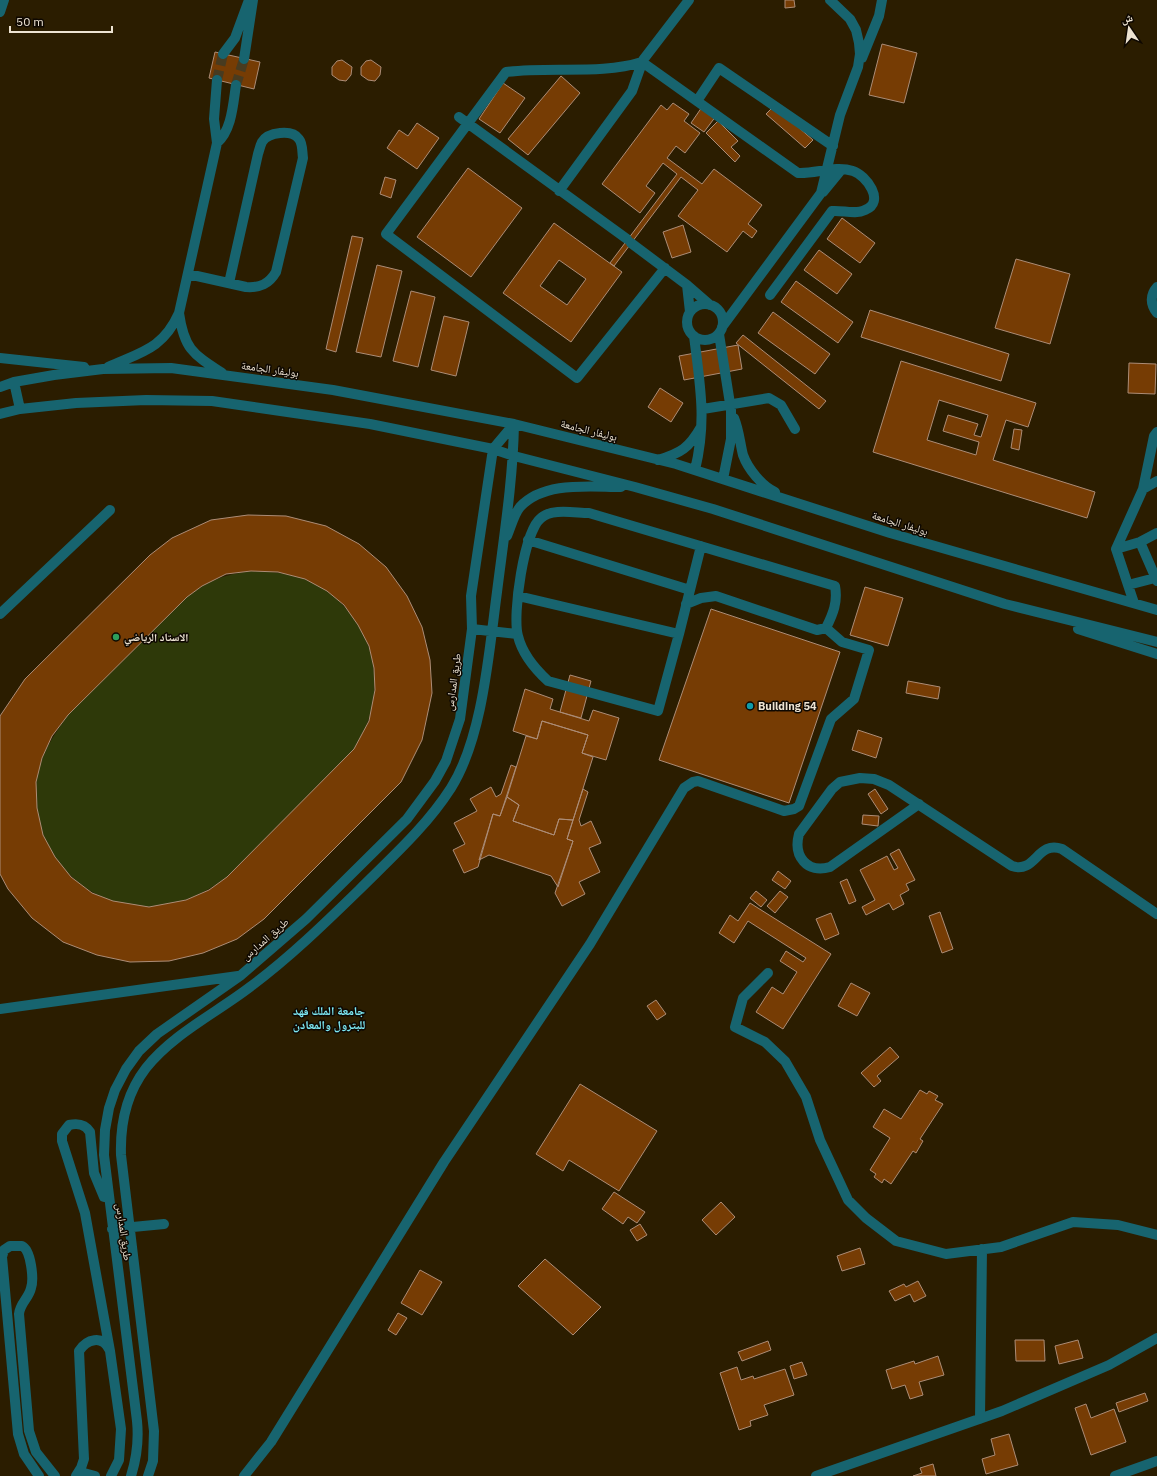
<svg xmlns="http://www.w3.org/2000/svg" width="1157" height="1476" font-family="'IBM Plex Sans','Noto Naskh Arabic',sans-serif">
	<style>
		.pitch { fill: #2e3909 }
		.building { fill: #763c04; stroke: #ac8c76; fill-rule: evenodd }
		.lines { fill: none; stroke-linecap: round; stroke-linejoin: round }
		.minor-tunnel { stroke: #483b20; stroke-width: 10; stroke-dasharray: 10 5; stroke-linecap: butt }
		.minor { stroke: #17646f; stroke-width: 10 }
		.leisure-dot { fill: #2e9e5b; stroke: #0e0801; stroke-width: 1.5 }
		.culture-dot { fill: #0f9aa8; stroke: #0e0801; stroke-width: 1.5 }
		.labels { text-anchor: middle; stroke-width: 3; stroke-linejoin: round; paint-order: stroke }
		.street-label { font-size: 11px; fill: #ede3d2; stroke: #0e0801 }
		.poi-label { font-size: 11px; font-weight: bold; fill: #ede3d2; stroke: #0e0801; text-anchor: start }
		.neighbourhood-label { font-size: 12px; font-weight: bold; fill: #7de8f4; stroke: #0e0801 }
	</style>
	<rect width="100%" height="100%" fill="#2b1d00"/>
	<path class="pitch" d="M251 571C297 572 327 581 355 620 382 659 380 709 355 748 351 754 344 760 338 765 326 777 314 790 302 802 277 827 252 852 227 877 204 894 178 906 149 907 83 908 29 848 36 783 39 757 53 736 68 715L187 597C208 580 224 575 251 571Z"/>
	<path class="building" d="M785 0H794L795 7 785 8Z
		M882 44 917 53 904 103 869 95Z
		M215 52 260 62 254 89 209 78Z
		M342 60 352 67 351 75 346 81 339 80 332 75V67L337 61Z
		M371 60 381 67 380 75 375 81 368 80 361 75V67L366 61Z
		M561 76 580 93 528 155 508 139Z
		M503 83 525 98 500 133 479 119Z
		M673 103 689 114 684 121 700 133 685 153 676 146 667 158 702 184 714 169 762 205 748 224 757 231 752 238 743 231 727 252 678 216 698 190 681 177 614 266 610 263 677 174 663 163 646 186 655 193 640 213 602 184 661 105 667 110Z
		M774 106 813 140 805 148 766 114Z
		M702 107 716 116 704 132 691 123Z
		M718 121 738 141 731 147 740 156 735 162 706 133Z
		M417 123 439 138 417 169 387 148 399 130 408 136Z
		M468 168 522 208 471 277 417 237Z
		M385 177 396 180 391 198 380 194Z
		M842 218 875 243 860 263 827 239Z
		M554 223 622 272 571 342 503 293ZM559 260 586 279 567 305 540 286Z
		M683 225 691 252 672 258 663 232Z
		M352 236 363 238 336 352 326 349Z
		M819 250 852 274 837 294 804 270Z
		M1016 259 1070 274 1050 344 995 328Z
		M377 265 402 271 381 357 356 352Z
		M796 281 853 322 838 343 781 302Z
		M411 291 435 297 418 367 393 361Z
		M870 310 1009 354 1001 381 861 337Z
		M773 312 830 354 815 374 758 333Z
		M444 316 469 322 456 376 431 370Z
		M743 335 826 401 819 409 736 343Z
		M738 345 742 369 684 380 679 356Z
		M901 361 1036 403 1028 427 1006 420 993 460 1095 492 1087 518 873 452ZM939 400 988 415 981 437 974 435 978 424 948 415 943 431 979 442 976 455 927 440Z
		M1129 363 1156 364 1155 394 1128 393Z
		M660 388 683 403 671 422 648 407Z
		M1014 429 1022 430 1019 450 1011 448Z
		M248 515 286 516 326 526 359 544 386 567 407 596 422 627 430 660 432 693 422 740 401 782 264 919 237 939 203 953 169 961 130 962 97 955 63 942 32 918 8 889 0 874V716L25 679 150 555 172 538 211 520ZM251 571 278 572 305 579 327 591 344 605 358 625 369 646 374 668 375 690 369 721 354 749 227 877 209 890 186 900 149 907 113 901 92 893 71 877 55 857 43 835 37 808 36 782 42 758 52 736 68 715 187 597 202 586 226 574Z
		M865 587 903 598 888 646 850 635Z
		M711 609 840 652 789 803 659 760Z
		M570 675 591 681 581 718 560 712Z
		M908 681 940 687 938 699 906 693Z
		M525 689 553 699 550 709 589 721 593 710 619 718 606 760 582 753 588 735 542 721 537 739 513 731Z
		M542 721 588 735 582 753 593 757 573 820 559 819 554 835 513 821 519 805 507 797 526 736 537 739Z
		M858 730 882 738 876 758 852 750Z
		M511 765 516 767 500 816 493 814 478 867 464 873 453 850 465 844 454 823 477 811 470 799 491 787 496 797 501 794Z
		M583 789 588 792 579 820 581 826 591 821 601 843 589 848 600 872 579 882 585 894 562 906 555 893 573 841 567 839Z
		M875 789 888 809 881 814 868 794Z
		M507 797 519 805 513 821 554 835 559 819 573 820 567 839 573 841 558 887 551 876 489 855 479 860 493 814 500 816Z
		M863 815 879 816 878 826 862 824Z
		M899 849 915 880 906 884 909 890 900 895 904 904 893 910 889 903 866 915 862 907 875 900 860 870 887 856 894 870 898 868 890 854Z
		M778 871 791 881 785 889 772 880Z
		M847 879 856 901 849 904 840 882Z
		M756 891 767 900 761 907 750 898Z
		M780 891 788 897 775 913 767 906Z
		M750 903 831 954 783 1029 756 1012 772 987 783 994 797 972 780 961 786 951 803 962 806 958 748 921 734 943 719 933 730 915 738 921Z
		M940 912 953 949 942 953 929 916Z
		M831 913 839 934 825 940 816 919Z
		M851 983 870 993 857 1016 838 1006Z
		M656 1000 666 1014 657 1020 647 1006Z
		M890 1047 899 1057 877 1076 881 1081 874 1087 861 1073Z
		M580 1084 657 1131 619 1191 569 1160 563 1171 536 1154Z
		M920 1090 927 1094 929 1091 938 1096 935 1100 943 1104 920 1139 923 1141 916 1153 913 1151 891 1184 884 1179 882 1183 874 1177 876 1174 870 1170 890 1138 873 1127 884 1109 901 1119Z
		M614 1192 645 1212 637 1223 628 1217 623 1224 602 1209Z
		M721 1202 735 1217 716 1235 702 1220Z
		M640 1224 647 1235 637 1241 630 1230Z
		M860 1248 865 1264 842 1271 837 1256Z
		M545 1259 601 1307 573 1335 518 1286Z
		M420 1270 442 1282 422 1315 401 1303Z
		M918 1281 926 1296 914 1302 910 1294 895 1301 889 1291 904 1284 906 1287Z
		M398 1313 407 1318 396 1335 388 1330Z
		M1015 1340H1044L1045 1361H1016Z
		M1078 1340 1083 1358 1059 1364 1055 1346Z
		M768 1341 771 1350 742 1361 738 1352Z
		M938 1356 944 1375 919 1382 923 1395 910 1399 905 1385 892 1389 886 1370 914 1361 915 1364Z
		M802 1362 807 1375 794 1379 790 1366Z
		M737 1367 741 1380 753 1376 754 1379 785 1369 794 1395 764 1405 768 1415 750 1421 751 1426 739 1430 720 1373Z
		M1145 1393 1148 1401 1119 1412 1116 1403Z
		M1086 1404 1091 1418 1114 1409 1126 1442 1091 1455 1075 1408Z
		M1009 1434 1018 1465 986 1474 982 1459 995 1455 991 1439Z
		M933 1464 936 1476H913L922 1473 920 1468Z"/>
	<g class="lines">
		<path class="minor-tunnel" d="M217 80 223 54
			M236 85 244 59"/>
		<path class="minor" d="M0 12 4 0
			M223 54 235 38 249 0
			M862 58 879 16 882 0
			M244 59 253 0
			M697 101 719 68 833 146
			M459 117 627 239
			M217 143C232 130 233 104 236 85
			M559 191 632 91 643 60 689 0
			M823 192 841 170
			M631 243 687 285 710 305
			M665 268 577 378 386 234 506 72C550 66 601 75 642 62L798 173C816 174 835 165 853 171 866 175 886 202 865 210 855 215 843 210 832 211L770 295
			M188 274 246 287C260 288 269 284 276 272L303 158C302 152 303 144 299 139 292 129 268 132 262 142 260 146 259 151 258 154L229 283
			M687 285 690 312
			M1157 287C1150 295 1150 304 1157 313
			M687 322a18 18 0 1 1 36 0a18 18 0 1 1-36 0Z
			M179 313 217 143 214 119 217 80
			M722 327 821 193 840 115 858 67 860 54 859 43 856 30 850 19 830 0
			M719 334 731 410V439L723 479
			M694 336C700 385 707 421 695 470
			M0 358 84 367
			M108 367C141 352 163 349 179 313 184 349 193 354 222 373
			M14 382 20 409
			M0 387 14 382 54 375 103 369 171 368 333 390 514 424 676 464 890 533 1157 610
			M703 409 769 398 781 405 795 429
			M0 414 20 409 76 403 146 400 212 401 370 424 493 449 514 456 635 487 713 509 1005 604 1157 642
			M734 418C739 430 740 443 743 455 748 469 762 486 775 492
			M658 460C681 453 689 448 701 427
			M1143 489 1157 481
			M507 536C511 527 514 514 520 507 544 481 589 487 621 487
			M528 540 690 590
			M1140 542 1157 581
			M1116 549 1140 542 1157 533
			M1128 585 1155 578
			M518 596 679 634 701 546
			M1134 603 1116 549 1143 489 1154 436 1157 432
			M0 614 110 510
			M472 629 517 634
			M1078 629 1157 654
			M679 634 658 711 548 681C535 669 522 653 518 636 512 615 524 531 541 518 552 508 575 513 589 513L835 586C838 602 833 614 826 628L817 630 716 596 701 598 686 604
			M919 804 830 867C807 874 793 856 799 834L832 789 840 782 860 778 874 779 889 785 1012 866C1036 874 1037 840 1062 849L1157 914
			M768 973 743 998 735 1027 765 1042 785 1061 806 1097 820 1140 848 1200 866 1218 896 1241 946 1254 1001 1247 1073 1222 1118 1225 1157 1235
			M0 1009 238 976
			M104 1197 94 1173 90 1132C85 1124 78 1123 69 1125L62 1134V1141L85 1213 110 1351 121 1429 119 1460 111 1476
			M112 1229 164 1224
			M980 1419 982 1249
			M39 1476 24 1454 18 1434 2 1257 4 1250 10 1246H22C31 1250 34 1279 31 1288 29 1298 20 1303 19 1314L29 1431 36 1452 55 1476
			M76 1476 81 1468 84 1459 79 1351C87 1339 102 1335 109 1349
			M76 1476 84 1473 95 1476
			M131 1476C137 1457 139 1441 137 1421L104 1155 105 1130 109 1108 115 1090 126 1069 139 1051 157 1034 240 976 306 919 407 819 435 781 446 761 460 719 472 629 471 596 493 449 514 424
			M148 1476 153 1461 154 1431 121 1155C120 1124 126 1094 146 1068 173 1034 216 1013 250 987 289 958 324 924 359 890 391 858 426 827 451 788 483 737 489 651 497 592 504 536 513 480 514 424
			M244 1476 271 1442 444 1162 590 944 684 788 693 782 698 781 784 811 794 809 799 806 831 719 854 699 869 650 842 642 826 628
			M816 1476 1002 1411 1109 1365 1157 1338
			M1115 1476 1157 1461"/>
	</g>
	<circle class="leisure-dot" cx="116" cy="637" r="4"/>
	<circle class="culture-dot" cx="750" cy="706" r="4"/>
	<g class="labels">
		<g class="street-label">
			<text transform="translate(270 369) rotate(8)" y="4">بوليفار الجامعة</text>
			<text transform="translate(589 430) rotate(14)" y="4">بوليفار الجامعة</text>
			<text transform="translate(900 523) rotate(17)" y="4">بوليفار الجامعة</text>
			<text transform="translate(453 682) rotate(-82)" y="4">طريق المدارس</text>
			<text transform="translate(265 939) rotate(-41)" y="4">طريق المدارس</text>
			<text transform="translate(124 1232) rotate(82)" y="4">طريق المدارس</text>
		</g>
		<g class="poi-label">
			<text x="124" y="641">الاستاد الرياضي</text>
			<text x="758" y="710">Building 54</text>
		</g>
		<g class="neighbourhood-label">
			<text x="329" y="1015">جامعة الملك فهد<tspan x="329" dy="14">للبترول والمعادن</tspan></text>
		</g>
	</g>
	<g transform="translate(1129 28) rotate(347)" stroke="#0e0801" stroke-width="3" paint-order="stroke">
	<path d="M0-3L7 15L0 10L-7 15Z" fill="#ede3d2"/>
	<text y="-6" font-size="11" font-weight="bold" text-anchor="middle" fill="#ede3d2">ش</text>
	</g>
	<path d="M10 26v6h102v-6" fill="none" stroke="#ede3d2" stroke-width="2"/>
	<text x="16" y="26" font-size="12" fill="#ede3d2" stroke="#0e0801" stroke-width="3" paint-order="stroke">50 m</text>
</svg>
